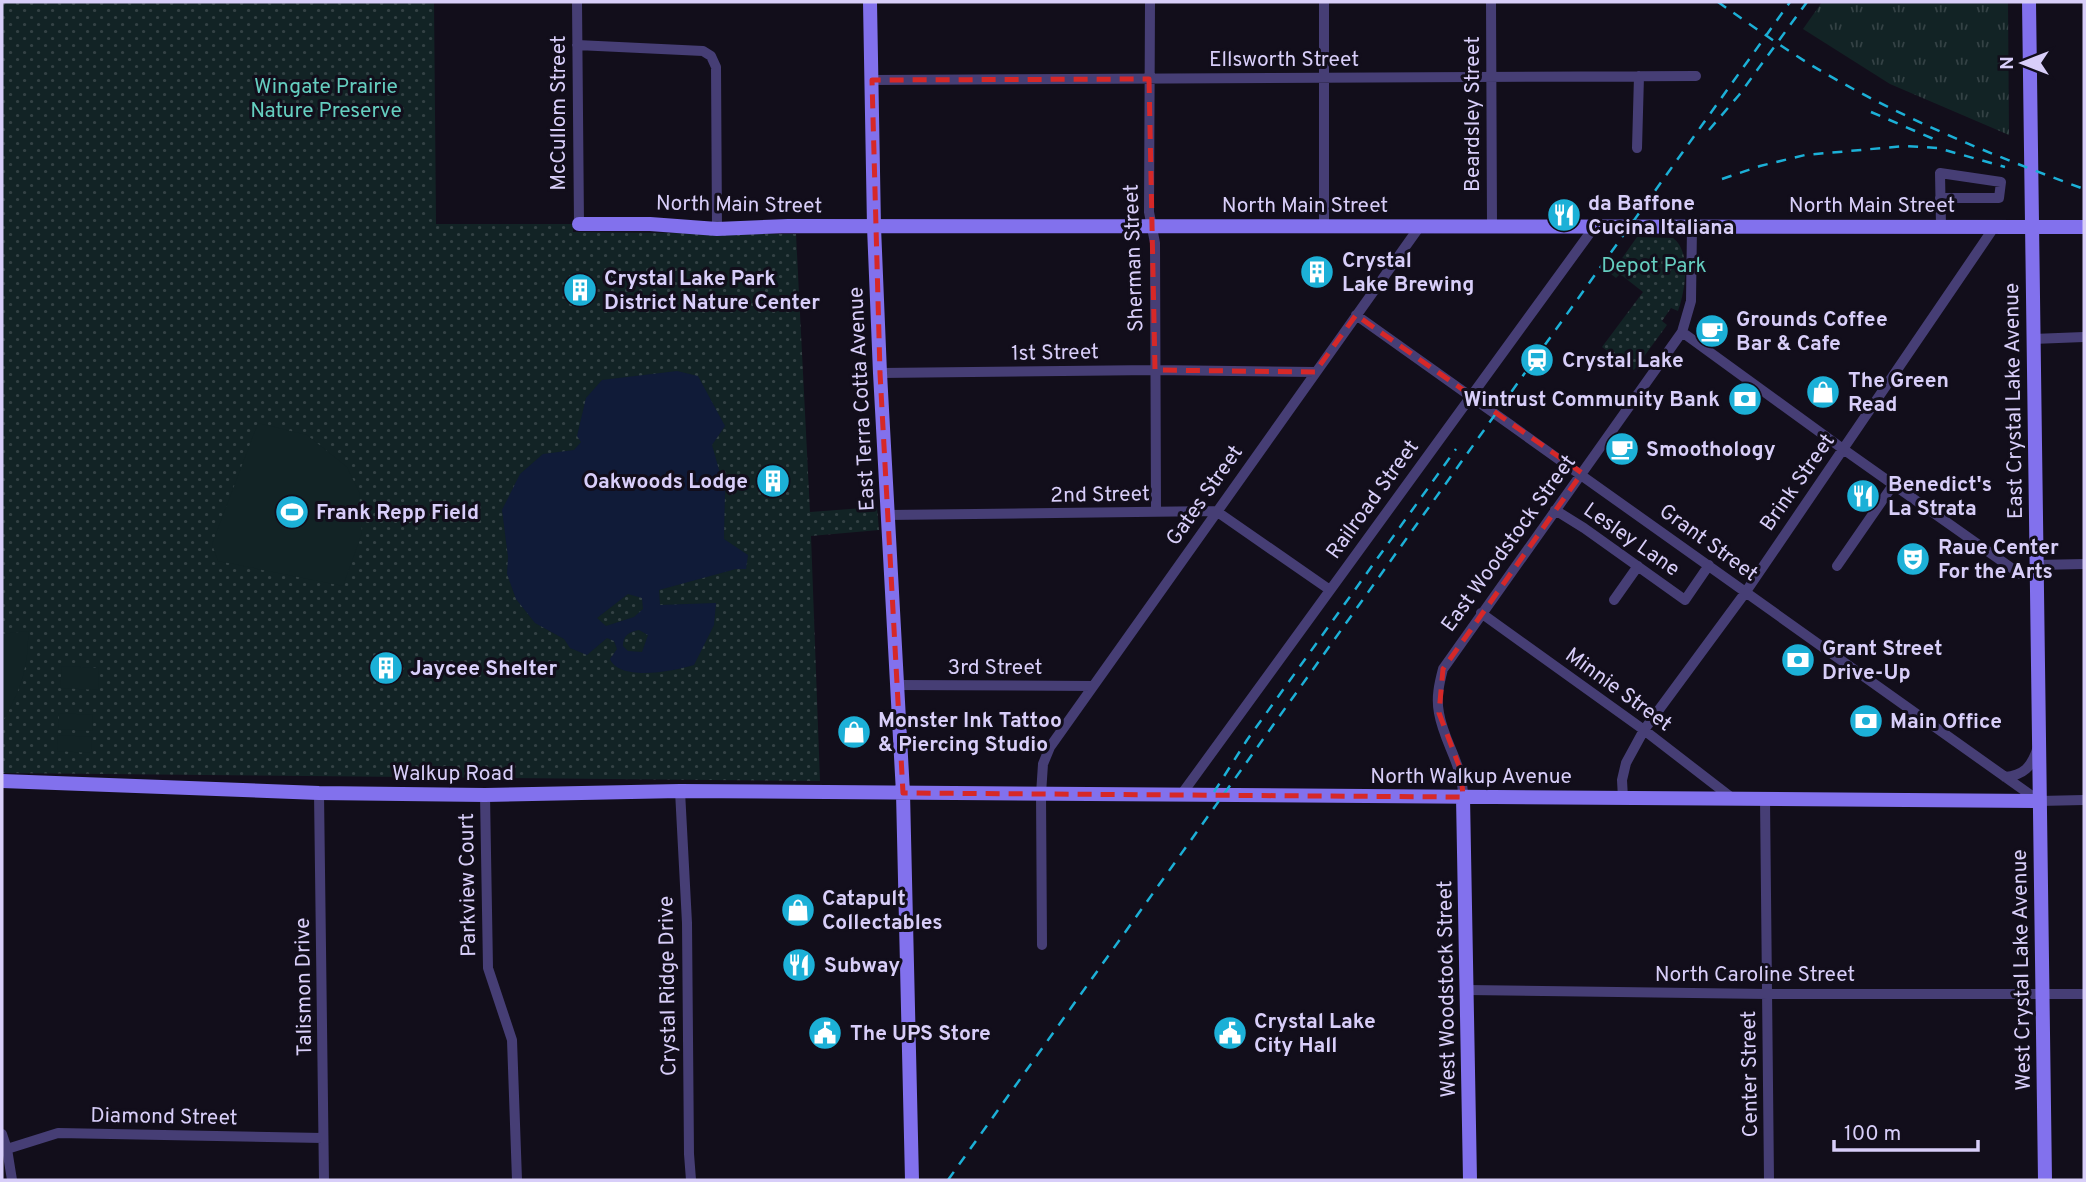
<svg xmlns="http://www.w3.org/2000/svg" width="2086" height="1182" font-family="Overpass,sans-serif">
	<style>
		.grass { fill: url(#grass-tufts) }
		.park { fill: url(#park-dots) }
		.garden { fill: #122325 }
		.water { fill: #101b38; fill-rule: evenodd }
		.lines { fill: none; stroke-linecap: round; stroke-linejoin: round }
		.street { stroke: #463e75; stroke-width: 10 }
		.secondary { stroke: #8271ed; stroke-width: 14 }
		.rail { stroke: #1cb0d7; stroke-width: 2.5; stroke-dasharray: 10 9; stroke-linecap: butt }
		.marked { fill: none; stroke: #d62828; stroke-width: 5; stroke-dasharray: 14 9; stroke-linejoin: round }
		.labels { text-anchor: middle; stroke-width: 6; stroke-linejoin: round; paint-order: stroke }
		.street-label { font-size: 21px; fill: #d8cef9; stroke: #120e1b }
		.park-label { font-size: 21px; fill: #65cec0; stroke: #120e1b }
		.poi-label { font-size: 21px; font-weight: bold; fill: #d8cef9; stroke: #120e1b; text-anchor: start }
	</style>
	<defs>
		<pattern id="grass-tufts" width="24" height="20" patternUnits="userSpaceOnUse" patternTransform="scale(1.75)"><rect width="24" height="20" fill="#122325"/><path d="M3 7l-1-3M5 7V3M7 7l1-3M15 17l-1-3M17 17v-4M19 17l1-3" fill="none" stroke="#344245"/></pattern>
		<pattern id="park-dots" width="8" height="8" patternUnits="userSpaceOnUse" patternTransform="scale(1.75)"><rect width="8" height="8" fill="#122325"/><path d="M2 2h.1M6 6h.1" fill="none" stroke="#344245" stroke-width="1.8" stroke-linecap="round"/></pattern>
	</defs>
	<rect width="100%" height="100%" fill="#120e1b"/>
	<path class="grass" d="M1822 2H2008L2009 135 1890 84 1803 29Z"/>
	<path class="park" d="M2 2H434L436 224H573V232L796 234 810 512 877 507 879 530 811 536 820 781 2 773Z
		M1637 237 1673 238C1692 252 1685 291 1678 311L1671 308 1662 321 1667 325 1634 370 1602 347 1643 292 1620 274 1616 278 1611 274Z"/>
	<path class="garden" d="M258 423 307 435 347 467 359 492 362 533 343 586 218 561 212 544Z
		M28 631C29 666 20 693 2 722V634Z
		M62 666 99 668 98 690 60 688Z
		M59 713 93 715 92 731 58 729Z
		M58 735 92 737 91 753 57 751Z"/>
	<path class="water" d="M677 371 698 376 725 426 712 445 725 491 724 539 748 555 746 569H736L659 590 660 605 716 603 714 625 694 665C674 671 620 682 610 659L617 649 614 641 607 638 587 655 570 648 564 639 535 623 516 599 507 574 508 557 502 510 520 474 543 454 574 450 581 442 577 436 586 398 602 380ZM628 594 642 598 643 609 634 617 606 626 597 618ZM639 630 648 635 642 652 628 651 623 646C623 635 629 632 639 630Z"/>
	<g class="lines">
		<path class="street" d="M577 2 579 224
			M1150 2 1149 212 1155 243 1156 512
			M1491 2 1492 226
			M577 45 703 51 711 56 716 67 717 229
			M872 80 1696 76
			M1637 148 1639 76
			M1940 198H1999L2001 182 1940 173 1941 226
			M1324 225V2
			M1356 315 2039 801 2084 800
			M1682 332 1843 449 2020 574H2037
			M2033 339 2084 337
			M880 373 1155 370 1315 372
			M1555 510 1584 528 1685 600 1709 565
			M887 515 1216 511 1330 590
			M2036 565 2084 564
			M1837 566 1893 485
			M1614 600 1638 566
			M1481 613 1644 730 1732 798
			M897 685 1093 686
			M2005 777C2024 775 2031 767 2037 750
			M680 791 687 923 689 1154 691 1180
			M319 793 324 1180
			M485 795 488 968 512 1040 517 1180
			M1181 795 1595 226
			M1463 797C1463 764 1444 743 1439 713 1436 698 1439 684 1443 669L1682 332 1691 301 1692 226
			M1623 798 1622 780 1626 763 1644 730 1745 593 1995 226
			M1765 799 1769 1180
			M1042 945 1041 794 1043 764 1050 747 1420 226
			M1467 990 1767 994H2084
			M2 1134 7 1149 12 1180
			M7 1149 58 1133 323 1138"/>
		<path class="secondary" d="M870 2 874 227 880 373 903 793 912 1180
			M2029 2 2045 1180
			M579 224H650L717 229 788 226 2084 227
			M2 781 319 793 485 795 680 791 2039 801
			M1463 797 1470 1180"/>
		<path class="rail" d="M1718 2C1748 23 1779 45 1811 65 1896 116 1991 155 2084 189
			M1871 112 1936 140
			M1709 130 1739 95 1807 2
			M1722 179 1760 166 1805 155 1905 146 1938 148 2005 167
			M1214 792 1247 740 1456 449
			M948 1180 1790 2"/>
	</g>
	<path class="marked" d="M1149 79 1155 370 1315 372 1356 315 1582 473 1443 669 1439 713 1461 771 1463 797 903 793 880 373 872 80Z"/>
	<defs>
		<g id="restaurant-disc" transform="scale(1.75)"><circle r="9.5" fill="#1cb0d7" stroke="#120e1b"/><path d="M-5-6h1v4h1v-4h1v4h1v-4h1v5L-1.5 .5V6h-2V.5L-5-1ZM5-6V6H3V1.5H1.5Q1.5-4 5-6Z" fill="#fff"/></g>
		<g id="building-disc" transform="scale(1.75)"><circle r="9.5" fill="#1cb0d7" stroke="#120e1b"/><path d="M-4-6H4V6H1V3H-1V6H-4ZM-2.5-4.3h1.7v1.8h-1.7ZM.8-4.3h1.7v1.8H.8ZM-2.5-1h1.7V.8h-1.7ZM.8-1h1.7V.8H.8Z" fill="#fff"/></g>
		<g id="cafe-disc" transform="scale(1.75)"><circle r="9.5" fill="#1cb0d7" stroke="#120e1b"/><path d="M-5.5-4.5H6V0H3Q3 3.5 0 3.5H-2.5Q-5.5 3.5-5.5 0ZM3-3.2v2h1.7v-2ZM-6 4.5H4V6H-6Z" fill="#fff"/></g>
		<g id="station-disc" transform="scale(1.75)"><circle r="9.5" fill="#1cb0d7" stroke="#120e1b"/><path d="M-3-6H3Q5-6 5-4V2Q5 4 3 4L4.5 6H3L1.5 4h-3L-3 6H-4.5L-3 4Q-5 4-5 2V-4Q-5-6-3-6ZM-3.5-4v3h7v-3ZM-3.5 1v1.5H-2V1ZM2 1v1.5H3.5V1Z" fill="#fff"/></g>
		<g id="shop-disc" transform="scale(1.75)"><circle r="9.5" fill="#1cb0d7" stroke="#120e1b"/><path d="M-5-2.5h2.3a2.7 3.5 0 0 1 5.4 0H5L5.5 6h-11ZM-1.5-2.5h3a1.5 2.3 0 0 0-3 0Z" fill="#fff"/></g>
		<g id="bank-disc" transform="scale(1.75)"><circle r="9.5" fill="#1cb0d7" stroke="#120e1b"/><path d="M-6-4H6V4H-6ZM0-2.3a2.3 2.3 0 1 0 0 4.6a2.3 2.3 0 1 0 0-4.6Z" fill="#fff"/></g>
		<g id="stadium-disc" transform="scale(1.75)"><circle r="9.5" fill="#1cb0d7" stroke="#120e1b"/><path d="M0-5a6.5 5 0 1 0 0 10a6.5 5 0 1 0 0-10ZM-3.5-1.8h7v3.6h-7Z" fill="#fff"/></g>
		<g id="theatre-disc" transform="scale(1.75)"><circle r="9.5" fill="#1cb0d7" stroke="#120e1b"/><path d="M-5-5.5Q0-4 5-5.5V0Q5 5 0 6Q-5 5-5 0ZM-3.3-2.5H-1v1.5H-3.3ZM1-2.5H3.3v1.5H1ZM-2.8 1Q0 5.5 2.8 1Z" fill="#fff"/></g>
		<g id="civic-disc" transform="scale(1.75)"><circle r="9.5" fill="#1cb0d7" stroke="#120e1b"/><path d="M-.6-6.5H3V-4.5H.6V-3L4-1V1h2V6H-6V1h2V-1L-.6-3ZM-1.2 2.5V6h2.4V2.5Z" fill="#fff"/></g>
	</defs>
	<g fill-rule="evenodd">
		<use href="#restaurant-disc" x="1564" y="215"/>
		<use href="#building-disc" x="1317" y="272"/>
		<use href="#building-disc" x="580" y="290"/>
		<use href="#cafe-disc" x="1712" y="331"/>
		<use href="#station-disc" x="1537" y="360"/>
		<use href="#shop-disc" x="1823" y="392"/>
		<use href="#bank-disc" x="1745" y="399"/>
		<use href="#cafe-disc" x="1622" y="449"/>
		<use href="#building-disc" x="773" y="481"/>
		<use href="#restaurant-disc" x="1863" y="496"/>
		<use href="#stadium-disc" x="292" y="512"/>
		<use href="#theatre-disc" x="1913" y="559"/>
		<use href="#bank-disc" x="1798" y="660"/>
		<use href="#building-disc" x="386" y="668"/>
		<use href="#bank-disc" x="1866" y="721"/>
		<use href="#shop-disc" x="854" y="732"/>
		<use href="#shop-disc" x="798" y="910"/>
		<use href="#restaurant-disc" x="799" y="965"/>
		<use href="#civic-disc" x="825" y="1033"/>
		<use href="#civic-disc" x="1230" y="1033"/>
	</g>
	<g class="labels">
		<g class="street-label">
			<text x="1284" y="66">Ellsworth Street</text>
			<text transform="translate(558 113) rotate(-90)" y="7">McCullom Street</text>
			<text transform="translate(1472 114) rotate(-90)" y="7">Beardsley Street</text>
			<text transform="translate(739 204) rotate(1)" y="7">North Main Street</text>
			<text x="1305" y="212">North Main Street</text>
			<text x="1872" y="212">North Main Street</text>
			<text transform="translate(1133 258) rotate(-92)" y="7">Sherman Street</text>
			<text transform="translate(1055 352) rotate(-1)" y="7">1st Street</text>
			<text transform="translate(861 399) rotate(-93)" y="7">East Terra Cotta Avenue</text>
			<text transform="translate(2013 401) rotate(-91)" y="7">East Crystal Lake Avenue</text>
			<text transform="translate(1797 482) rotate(-55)" y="7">Brink Street</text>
			<text transform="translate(1100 494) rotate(-1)" y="7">2nd Street</text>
			<text transform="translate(1204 495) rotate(-55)" y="7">Gates Street</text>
			<text transform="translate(1372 499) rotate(-54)" y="7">Railroad Street</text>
			<text transform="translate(1632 539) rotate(35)" y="7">Lesley Lane</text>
			<text transform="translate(1709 542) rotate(36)" y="7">Grant Street</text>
			<text transform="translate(1508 543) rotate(-54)" y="7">East Woodstock Street</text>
			<text x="995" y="674">3rd Street</text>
			<text transform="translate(1619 689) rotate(36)" y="7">Minnie Street</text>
			<text x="453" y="780">Walkup Road</text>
			<text x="1471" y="783">North Walkup Avenue</text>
			<text transform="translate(467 885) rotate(-91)" y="7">Parkview Court</text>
			<text transform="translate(2021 970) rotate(-91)" y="7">West Crystal Lake Avenue</text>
			<text x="1755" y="981">North Caroline Street</text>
			<text transform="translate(667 986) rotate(-91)" y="7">Crystal Ridge Drive</text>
			<text transform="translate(303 987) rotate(-91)" y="7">Talismon Drive</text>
			<text transform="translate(1446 989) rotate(-91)" y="7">West Woodstock Street</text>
			<text transform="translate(1749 1074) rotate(-91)" y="7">Center Street</text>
			<text transform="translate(164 1116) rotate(1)" y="7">Diamond Street</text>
		</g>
		<g class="park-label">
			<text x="326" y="93">Wingate Prairie<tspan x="326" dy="24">Nature Preserve</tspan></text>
			<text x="1654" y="272">Depot Park</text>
		</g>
		<g class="poi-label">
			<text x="1588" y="210">da Baffone<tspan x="1588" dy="24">Cucina Italiana</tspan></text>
			<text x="1342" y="267">Crystal<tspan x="1342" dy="24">Lake Brewing</tspan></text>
			<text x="604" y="285">Crystal Lake Park<tspan x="604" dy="24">District Nature Center</tspan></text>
			<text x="1736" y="326">Grounds Coffee<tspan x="1736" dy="24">Bar &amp; Cafe</tspan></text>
			<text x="1562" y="367">Crystal Lake</text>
			<text x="1848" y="387">The Green<tspan x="1848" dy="24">Read</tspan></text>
			<text x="1720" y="406" text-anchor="end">Wintrust Community Bank</text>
			<text x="1646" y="456">Smoothology</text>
			<text x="748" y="488" text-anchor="end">Oakwoods Lodge</text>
			<text x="1888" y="491">Benedict's<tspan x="1888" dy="24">La Strata</tspan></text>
			<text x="316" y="519">Frank Repp Field</text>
			<text x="1938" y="554">Raue Center<tspan x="1938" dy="24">For the Arts</tspan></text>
			<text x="1822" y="655">Grant Street<tspan x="1822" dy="24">Drive-Up</tspan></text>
			<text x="410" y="675">Jaycee Shelter</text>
			<text x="878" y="727">Monster Ink Tattoo<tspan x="878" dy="24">&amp; Piercing Studio</tspan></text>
			<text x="1890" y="728">Main Office</text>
			<text x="822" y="905">Catapult<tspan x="822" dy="24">Collectables</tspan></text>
			<text x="824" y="972">Subway</text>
			<text x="1254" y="1028">Crystal Lake<tspan x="1254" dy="24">City Hall</tspan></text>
			<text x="850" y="1040">The UPS Store</text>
		</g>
	</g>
	<rect width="2086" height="1182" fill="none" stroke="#d8cef9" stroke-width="7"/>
	<g transform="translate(2023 63) rotate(270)" stroke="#120e1b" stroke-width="5" paint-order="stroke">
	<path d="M0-5L12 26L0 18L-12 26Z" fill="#d8cef9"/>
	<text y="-10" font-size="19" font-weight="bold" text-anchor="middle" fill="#d8cef9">N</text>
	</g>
	<path d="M1834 1140v10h144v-10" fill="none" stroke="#d8cef9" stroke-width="3.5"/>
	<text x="1844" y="1140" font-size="21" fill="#d8cef9" stroke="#120e1b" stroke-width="5" paint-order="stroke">100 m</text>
</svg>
